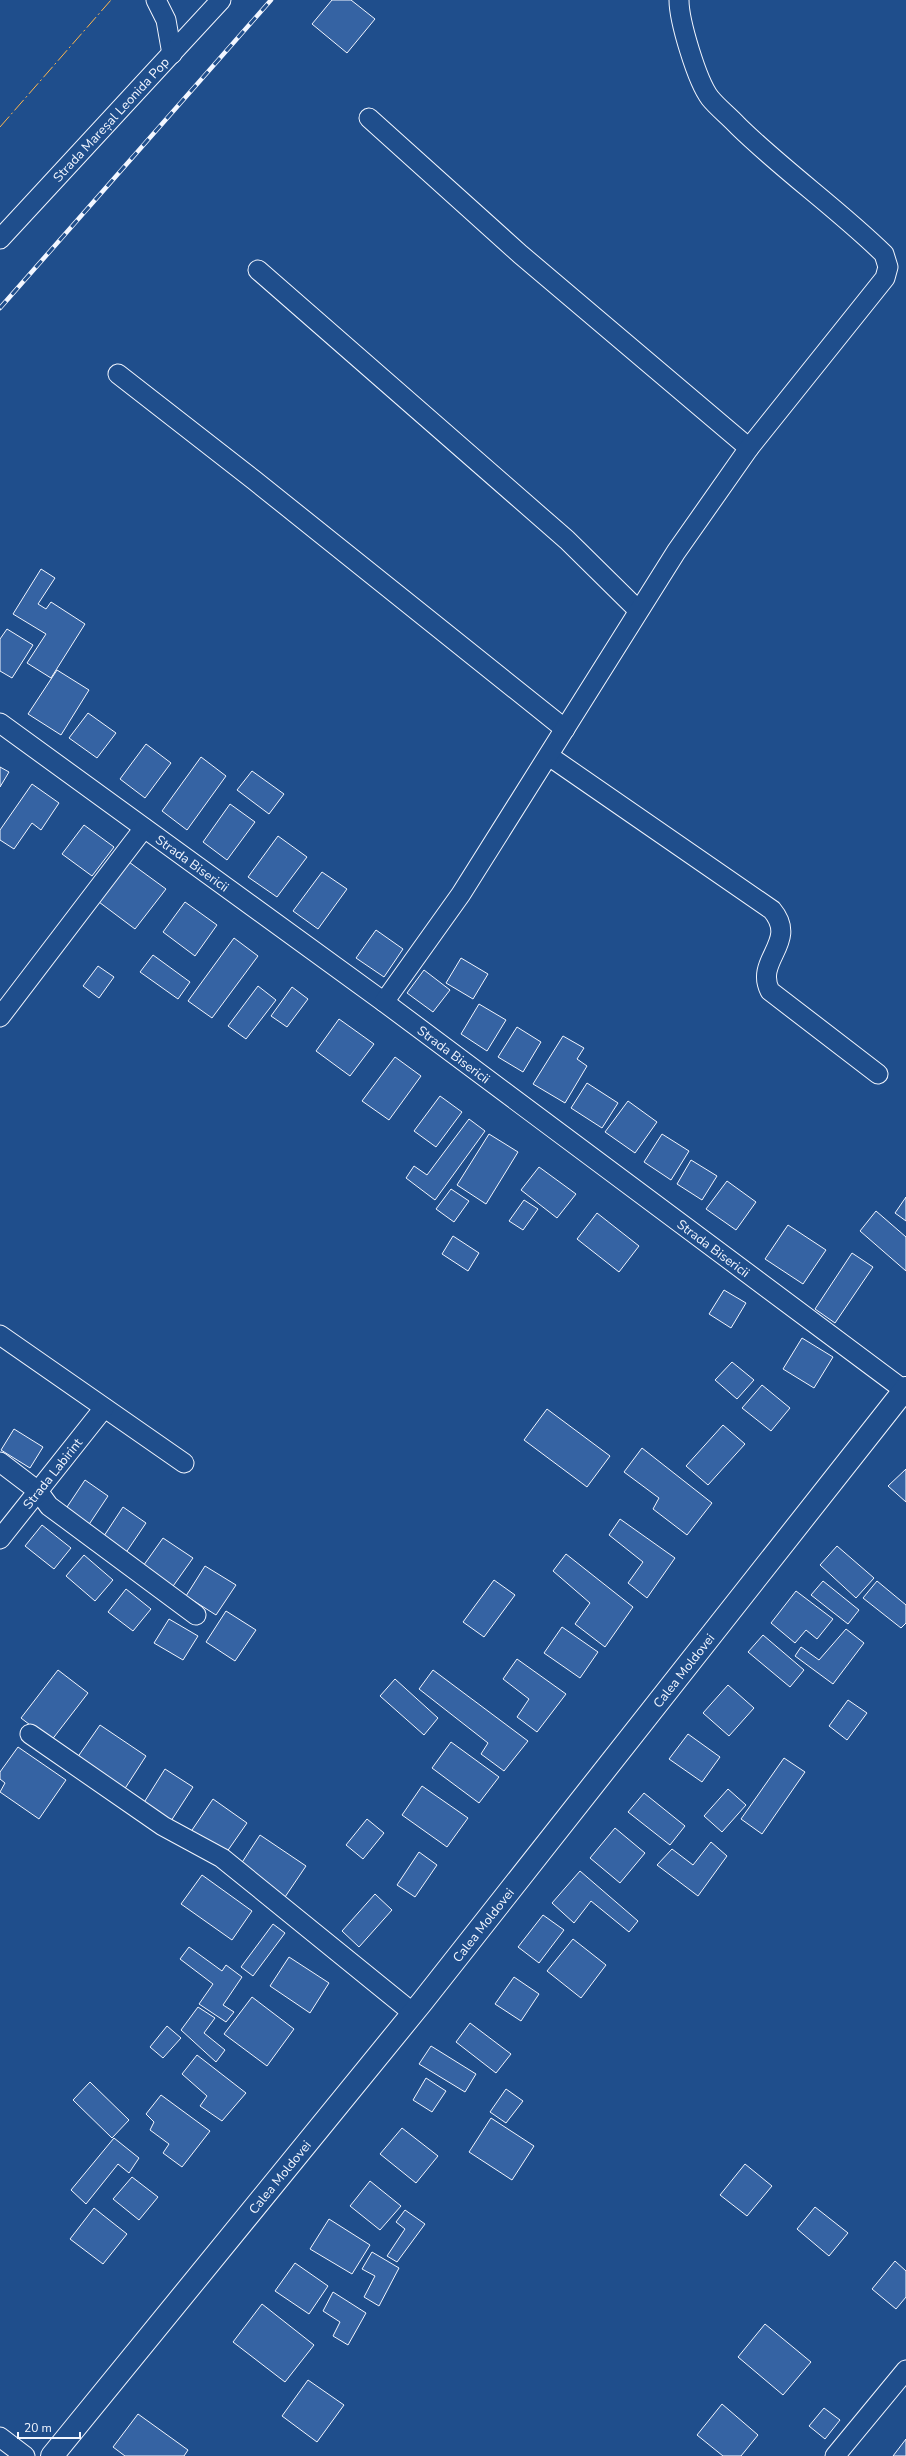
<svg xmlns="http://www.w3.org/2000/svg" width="906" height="2456" font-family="'Nunito Sans',sans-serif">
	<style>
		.building { fill: #3563a3; stroke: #f2f6ff }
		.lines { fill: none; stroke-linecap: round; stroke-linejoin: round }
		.minor-casing { stroke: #f2f6ff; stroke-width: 21 }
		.trunk-casing { stroke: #f2f6ff; stroke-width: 24 }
		.minor { stroke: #1f4e8c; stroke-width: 19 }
		.trunk { stroke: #1f4e8c; stroke-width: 22 }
		.rail-casing { stroke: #f2f6ff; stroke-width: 4.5 }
		.rail { stroke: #1f4e8c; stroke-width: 3; stroke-dasharray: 9; stroke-linecap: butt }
		.power { stroke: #ffb74d; stroke-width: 1; stroke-dasharray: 14 3 2 3; stroke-linecap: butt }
		.labels { text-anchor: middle; stroke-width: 3; stroke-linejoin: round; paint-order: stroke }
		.street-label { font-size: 13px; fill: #f2f6ff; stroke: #1f4e8c }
	</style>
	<rect width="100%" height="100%" fill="#1f4e8c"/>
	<path class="building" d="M332 0H351L375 19 347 53 312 24Z
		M41 569 55 578 38 604 46 609 51 602 85 624 51 678 27 663 46 634 13 614Z
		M7 629 33 645 12 678 0 671V639Z
		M57 670 89 690 61 735 28 714Z
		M88 713 116 733 97 758 69 738Z
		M146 744 171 763 145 798 120 779Z
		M201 757 226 776 187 830 162 811Z
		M0 767 9 772 0 787Z
		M252 771 284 794 269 814 237 790Z
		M32 784 59 803 41 830 32 823 14 849 0 840V830Z
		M230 804 255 822 227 860 203 842Z
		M84 825 114 847 92 876 62 854Z
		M278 836 307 857 277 897 248 877Z
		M129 862 166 889 135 929 99 902Z
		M322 872 347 889 318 929 293 911Z
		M185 902 217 925 195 956 163 932Z
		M376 930 403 949 384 977 356 958Z
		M234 938 258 956 212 1018 188 1001Z
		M153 955 190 982 178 999 140 972Z
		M461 958 488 974 473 999 446 983Z
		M98 966 114 977 99 998 83 986Z
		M424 970 450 990 433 1012 407 993Z
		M258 986 276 1000 246 1039 228 1026Z
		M292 987 308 999 287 1027 271 1016Z
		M479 1004 506 1020 487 1051 461 1034Z
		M339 1019 374 1044 350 1076 316 1051Z
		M517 1027 541 1042 523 1072 498 1057Z
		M563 1036 584 1048 577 1059 587 1066 565 1103 533 1084Z
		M395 1057 421 1076 389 1120 362 1101Z
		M587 1083 618 1103 602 1128 571 1108Z
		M440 1096 462 1112 436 1147 414 1131Z
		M628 1101 657 1122 635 1153 605 1132Z
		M469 1119 485 1131 435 1200 406 1178 414 1166 427 1175Z
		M489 1134 518 1152 486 1204 457 1185Z
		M662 1134 689 1151 671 1180 644 1162Z
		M691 1160 717 1176 702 1200 677 1184Z
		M539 1167 576 1194 557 1218 521 1190Z
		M727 1181 756 1202 736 1230 706 1209Z
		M451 1189 469 1201 454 1222 436 1209Z
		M906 1197V1221L895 1213Z
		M524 1200 538 1209 523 1230 509 1221Z
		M876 1211 906 1237V1271L860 1231Z
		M597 1213 639 1246 619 1272 577 1239Z
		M788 1225 826 1250 803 1284 765 1259Z
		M453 1236 479 1253 468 1271 442 1254Z
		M852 1253 873 1267 835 1323 815 1309Z
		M724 1290 746 1303 731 1328 709 1314Z
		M802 1338 833 1357 814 1388 783 1369Z
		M732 1362 754 1380 737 1399 715 1380Z
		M762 1385 790 1408 771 1431 742 1408Z
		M547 1409 610 1456 587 1487 524 1440Z
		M723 1425 745 1444 708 1485 686 1466Z
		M14 1429 43 1447 30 1468 1 1450Z
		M642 1448 712 1503 687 1535 653 1509 659 1498 624 1472Z
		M906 1469V1502L888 1486Z
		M85 1480 108 1496 88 1526 65 1510Z
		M123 1507 146 1523 125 1554 102 1539Z
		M620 1519 675 1558 647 1598 628 1583 643 1562 609 1535Z
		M42 1525 71 1548 54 1569 25 1546Z
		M163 1538 193 1558 171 1589 141 1569Z
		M837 1546 874 1578 856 1598 820 1565Z
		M566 1554 633 1607 605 1647 575 1624 590 1603 553 1571Z
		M84 1555 113 1580 95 1601 66 1576Z
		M205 1566 236 1585 216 1615 186 1596Z
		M494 1580 515 1595 484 1637 463 1622Z
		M823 1581 859 1610 848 1624 811 1595Z
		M877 1581 906 1605V1623L901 1628 863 1598Z
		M126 1589 151 1609 133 1631 108 1612Z
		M796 1591 833 1619 817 1639 806 1630 795 1643 771 1623Z
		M226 1611 256 1630 235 1661 206 1642Z
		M169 1619 198 1636 183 1660 154 1643Z
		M562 1627 598 1652 580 1678 544 1653Z
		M846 1629 864 1643 833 1684 795 1656 801 1647 819 1660Z
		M763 1635 804 1670 790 1687 748 1652Z
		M517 1659 566 1694 537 1732 517 1717 529 1699 503 1679Z
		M58 1670 88 1693 51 1741 21 1718Z
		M433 1670 528 1741 504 1771 481 1754 488 1743 419 1689Z
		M395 1679 438 1718 424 1735 380 1696Z
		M728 1685 754 1708 729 1736 703 1713Z
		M848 1700 867 1713 847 1740 829 1726Z
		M100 1725 146 1756 124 1790 77 1758Z
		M688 1734 720 1757 702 1782 669 1759Z
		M451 1742 499 1777 479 1803 432 1768Z
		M18 1747 66 1780 39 1819 0 1792 5 1783 0 1779V1772Z
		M784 1758 805 1772 762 1834 741 1819Z
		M165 1769 193 1787 171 1821 143 1804Z
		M422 1786 468 1818 447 1847 402 1815Z
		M728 1789 746 1805 722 1832 704 1816Z
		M644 1793 685 1826 670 1845 628 1812Z
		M213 1799 247 1823 224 1856 190 1833Z
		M367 1819 384 1833 363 1859 346 1845Z
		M615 1828 645 1853 620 1883 590 1858Z
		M260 1835 306 1866 285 1897 239 1867Z
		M711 1842 727 1856 698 1896 657 1865 672 1849 693 1865Z
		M419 1852 437 1865 415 1897 397 1885Z
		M580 1871 638 1921 629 1932 591 1901 574 1923 552 1903Z
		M202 1875 252 1911 232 1940 181 1904Z
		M375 1894 392 1910 359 1947 342 1931Z
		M543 1915 564 1930 539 1963 518 1947Z
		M273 1924 285 1933 253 1976 241 1967Z
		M573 1939 606 1965 581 1998 547 1971Z
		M189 1947 222 1971 226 1965 242 1977 223 2005 234 2012 226 2022 199 2004 213 1984 180 1959Z
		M289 1957 329 1983 310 2013 270 1986Z
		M514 1977 539 1994 521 2021 495 2004Z
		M252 1997 294 2029 267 2066 224 2034Z
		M198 2007 215 2018 204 2033 225 2050 216 2062 181 2030Z
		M470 2023 511 2054 496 2073 456 2042Z
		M167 2026 181 2038 163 2058 150 2047Z
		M431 2046 476 2074 465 2092 419 2064Z
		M197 2055 246 2093 222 2121 200 2106 207 2096 182 2074Z
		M426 2078 446 2091 432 2112 413 2100Z
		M90 2082 129 2120 112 2138 73 2100Z
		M506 2089 523 2101 506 2123 490 2112Z
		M161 2095 210 2131 182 2167 163 2153 169 2144 150 2130 154 2122 146 2114Z
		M491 2118 534 2146 512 2180 469 2152Z
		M402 2128 438 2156 416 2183 380 2154Z
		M114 2138 139 2158 129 2173 118 2164 86 2204 71 2190Z
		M745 2164 772 2186 747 2216 720 2195Z
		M132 2177 158 2197 139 2220 113 2199Z
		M370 2181 401 2206 380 2230 350 2206Z
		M815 2207 848 2233 829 2256 797 2229Z
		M94 2208 127 2234 103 2264 70 2239Z
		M405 2210 425 2224 397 2262 387 2256 405 2229 396 2222Z
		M329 2219 370 2245 352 2274 310 2249Z
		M372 2252 399 2268 379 2306 364 2297 375 2276 362 2269Z
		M895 2261 906 2271V2297L896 2309 872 2289Z
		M295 2263 328 2286 309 2314 275 2291Z
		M333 2292 366 2313 348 2345 333 2336 340 2322 323 2311Z
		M262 2304 314 2345 285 2382 233 2342Z
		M765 2324 811 2362 783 2395 738 2357Z
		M308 2380 344 2405 317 2442 282 2416Z
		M722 2404 758 2435 741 2456H723L697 2435Z
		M824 2408 840 2420 825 2439 809 2426Z
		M138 2414 188 2450 184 2456H125L113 2447Z
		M906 2439V2456H893Z"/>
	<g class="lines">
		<g class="minor-casing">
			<g id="minor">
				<path d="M156 0 166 20 172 54"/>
				<path d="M369 118 520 254 749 448"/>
				<path id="s1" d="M0 239 221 0"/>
				<path d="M258 270 567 540 638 610"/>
				<path d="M118 374 254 480 565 729"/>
				<path id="s2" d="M0 723 384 1002 904 1390"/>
				<path d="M549 756 772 910C799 942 754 960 770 991L878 1074"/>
				<path d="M384 1002 461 894 676 552 749 448 885 278 888 267 884 254C838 209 784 171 738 126 729 116 718 108 710 98 697 81 679 21 679 0"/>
				<path d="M0 1017 144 828"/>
				<path d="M0 1335 184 1463"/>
				<path d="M0 1462 38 1491 49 1506 196 1615"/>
				<path id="s3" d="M0 1539 104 1408"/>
				<path d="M30 1734 163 1826 222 1858 413 2013"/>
				<path d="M0 2437 25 2456"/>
				<path d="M835 2456 906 2370"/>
			</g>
		</g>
		<g class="trunk-casing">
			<g id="trunk">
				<path id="s4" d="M52 2456 422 2002 906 1388"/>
			</g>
		</g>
		<use href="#minor" class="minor"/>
		<use href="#trunk" class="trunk"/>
		<g class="rail-casing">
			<path id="rail" d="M0 308 271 0"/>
		</g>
		<use href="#rail" class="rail"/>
		<path class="power" d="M0 127 111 0"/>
	</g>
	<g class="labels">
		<g class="street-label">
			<text dy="5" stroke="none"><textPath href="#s1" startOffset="163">Strada Mareșal Leonida Pop</textPath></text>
			<text dy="5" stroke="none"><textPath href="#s2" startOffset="238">Strada Bisericii</textPath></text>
			<text dy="5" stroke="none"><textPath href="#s2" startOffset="562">Strada Bisericii</textPath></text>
			<text dy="5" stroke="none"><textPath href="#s2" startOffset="886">Strada Bisericii</textPath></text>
			<text dy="5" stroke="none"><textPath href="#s3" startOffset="84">Strada Labirint</textPath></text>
			<text dy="5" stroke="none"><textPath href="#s4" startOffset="1008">Calea Moldovei</textPath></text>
			<text dy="5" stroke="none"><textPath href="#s4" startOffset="684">Calea Moldovei</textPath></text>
			<text dy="5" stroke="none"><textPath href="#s4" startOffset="360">Calea Moldovei</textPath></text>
		</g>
	</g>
	<path d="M18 2432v6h62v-6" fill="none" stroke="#f2f6ff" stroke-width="2"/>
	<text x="24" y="2432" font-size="12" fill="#f2f6ff" stroke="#1f4e8c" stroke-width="3" paint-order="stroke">20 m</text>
</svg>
